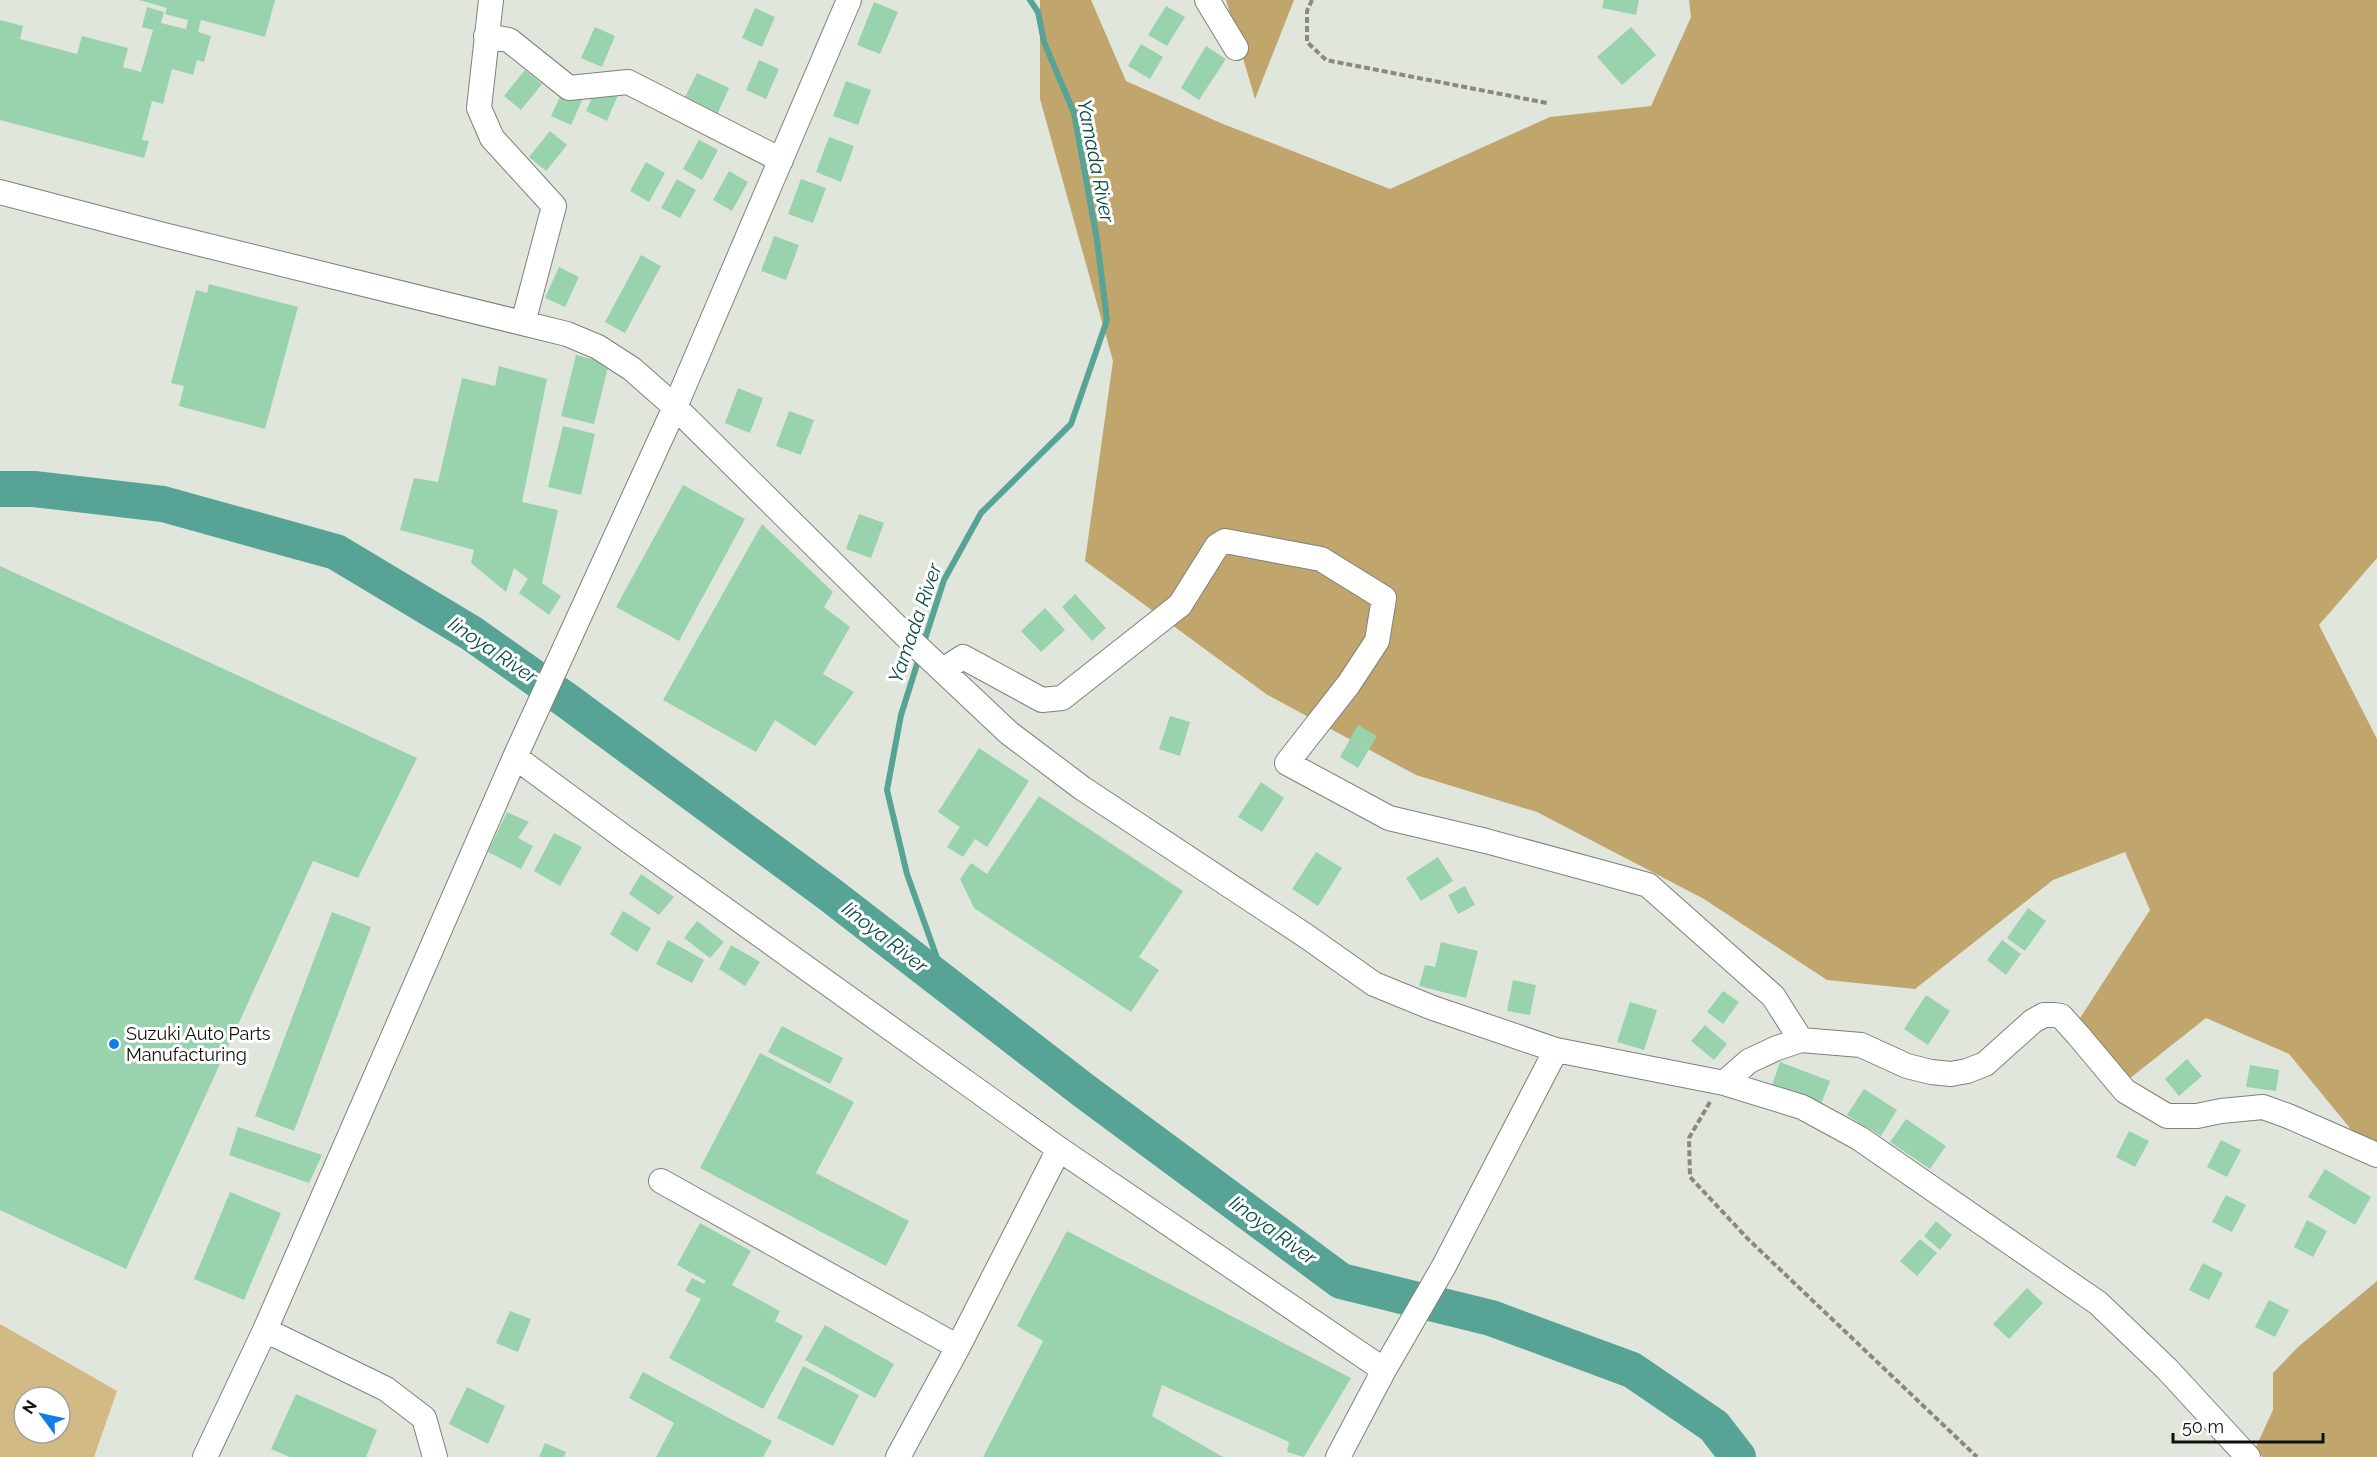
<svg xmlns="http://www.w3.org/2000/svg" width="2377" height="1457" font-family="Raleway,sans-serif">
	<style>
		.green { fill: #d3b984; fill-rule: evenodd }
		.forest { fill: #c0a56d }
		.lines { fill: none; stroke-linecap: round; stroke-linejoin: round }
		.stream { stroke: #57a497; stroke-width: 6 }
		.river { stroke: #57a497; stroke-width: 36 }
		.building { fill: #98d3ae }
		.minor-casing { stroke: #7d827a; stroke-width: 26 }
		.path { stroke: #878a84; stroke-width: 4; stroke-dasharray: 6 3; stroke-linecap: butt }
		.minor { stroke: #fff; stroke-width: 24 }
		.poi-dot { fill: #107ee6; stroke: #fff; stroke-width: 2 }
		.labels { text-anchor: middle; stroke-width: 6; stroke-linejoin: round; paint-order: stroke }
		.poi-label { font-size: 18px; fill: #0f110e; stroke: #fff; text-anchor: start }
		.water-label { font-size: 20px; font-style: italic; fill: #064d44; stroke: #fff }
	</style>
	<rect width="100%" height="100%" fill="#e1e6dd"/>
	<path class="green" d="M0 1324 117 1391 94 1457H0ZM24 1397H60V1433H24Z"/>
	<path class="forest" d="M1040 0H1091L1126 81 1223 124 1390 189 1550 117 1651 106 1691 17 1689 0H2377V558L2319 625 2377 739V1161L2289 1054 2206 1018 2129 1079 2080 1018 2150 910 2125 852 2053 880 1915 989 1827 980 1704 899 1537 812 1416 775 1266 694 1085 561 1113 361 1040 99Z
		M1226 0H1294L1255 99Z
		M2377 1281V1457H2263L2255 1449 2273 1410V1373L2298 1347Z"/>
	<g class="lines">
		<path class="stream" d="M923 645 944 580 981 513 1071 424 1107 320 1097 240 1074 113 1044 42 1038 12 1030 0
			M919 658 901 715 887 790 907 874 946 983"/>
		<path class="river" d="M0 489H34L163 504 336 552 471 633 566 700 828 893 1083 1090 1341 1281 1491 1318 1632 1370 1714 1426 1738 1457"/>
	</g>
	<path class="building" d="M139 0H275L265 37 201 20 198 32 211 36 204 62 197 60 193 75 172 69 163 104 152 101 142 140 149 141 144 158 0 120V20L23 26 20 39 77 54 82 36 128 48 123 67 141 72 153 30 142 27 147 7 164 12 161 23 186 29 188 20 165 14 167 8Z
		M1604 0H1639L1636 15 1602 8Z
		M874 2 898 12 880 54 857 45Z
		M1166 6 1185 17 1167 46 1148 35Z
		M755 8 775 17 762 47 742 38Z
		M595 27 615 36 602 67 581 58Z
		M1631 27 1656 55 1622 85 1597 57Z
		M1141 44 1163 57 1150 79 1128 66Z
		M1206 46 1226 59 1199 100 1181 88Z
		M759 60 779 69 766 99 746 90Z
		M525 70 542 84 521 110 504 96Z
		M697 73 729 88 716 117 683 101Z
		M600 81 620 90 607 121 586 111Z
		M846 81 871 90 858 125 833 116Z
		M565 86 585 94 571 125 551 116Z
		M550 131 567 145 546 171 529 157Z
		M829 137 854 146 841 182 816 172Z
		M699 140 718 150 702 180 683 169Z
		M646 162 665 173 649 202 630 191Z
		M729 171 748 182 732 211 713 200Z
		M677 179 696 190 680 218 661 208Z
		M801 179 826 188 813 223 788 214Z
		M774 236 799 245 786 280 761 271Z
		M641 255 661 266 625 333 605 322Z
		M559 267 579 277 565 307 545 298Z
		M209 284 298 307 265 429 179 406 184 386 171 383 196 290 207 293Z
		M576 355 609 363 594 424 561 416Z
		M499 366 547 379 522 502 558 510 542 583 561 596 549 615 519 593 528 579 514 568 506 592 471 563 474 550 400 530 414 478 438 482 462 378 495 386Z
		M738 388 763 398 750 433 725 423Z
		M789 411 814 420 801 455 776 446Z
		M563 426 595 434 581 495 548 487Z
		M683 485 745 519 679 641 616 607Z
		M859 514 884 523 871 558 846 549Z
		M762 524 833 592 824 607 850 627 823 674 854 692 815 746 775 720 756 752 663 700Z
		M0 566 417 758 358 878 313 861 126 1269 0 1210Z
		M1075 594 1106 628 1092 641 1062 607Z
		M1045 608 1065 630 1041 652 1021 631Z
		M1170 716 1190 722 1180 756 1159 749Z
		M1358 725 1377 736 1358 768 1340 757Z
		M979 748 1029 781 987 847 975 839 963 857 947 847 960 827 938 812Z
		M1261 782 1284 798 1262 832 1238 817Z
		M1039 796 1183 891 1139 957 1159 970 1131 1012 974 908 960 879 971 863 987 874Z
		M507 812 529 822 518 838 533 846 521 869 488 852Z
		M554 833 582 847 560 886 534 871Z
		M1316 852 1342 868 1318 906 1292 889Z
		M1438 857 1453 881 1421 901 1406 878Z
		M641 874 674 897 659 915 629 894Z
		M1465 886 1475 905 1458 914 1448 895Z
		M2028 908 2046 921 2025 951 2007 938Z
		M623 911 651 928 637 952 610 934Z
		M332 912 371 927 294 1131 255 1116Z
		M697 921 724 942 710 958 684 938Z
		M668 940 704 960 692 983 656 964Z
		M2002 940 2021 954 2006 975 1987 960Z
		M1441 942 1478 951 1466 998 1419 986 1425 965 1435 967Z
		M731 945 760 962 745 986 719 969Z
		M1513 980 1536 985 1530 1015 1507 1011Z
		M1723 991 1739 1002 1723 1024 1707 1012Z
		M1926 995 1950 1011 1928 1045 1904 1029Z
		M1630 1002 1657 1010 1644 1050 1617 1042Z
		M1705 1025 1727 1044 1714 1060 1691 1041Z
		M782 1026 843 1058 830 1084 768 1052Z
		M760 1053 854 1102 816 1173 909 1221 886 1266 700 1168Z
		M2187 1059 2202 1076 2179 1096 2165 1079Z
		M1780 1062 1830 1081 1821 1104 1772 1085Z
		M2250 1065 2279 1070 2276 1091 2246 1087Z
		M1864 1089 1897 1110 1881 1136 1847 1115Z
		M1906 1119 1946 1146 1930 1169 1890 1142Z
		M238 1127 322 1155 309 1183 229 1155Z
		M2129 1131 2149 1141 2135 1167 2116 1157Z
		M2221 1140 2241 1150 2227 1177 2207 1167Z
		M2325 1169 2371 1197 2355 1225 2308 1197Z
		M230 1192 281 1213 244 1300 194 1279Z
		M2226 1195 2246 1205 2232 1232 2212 1222Z
		M2307 1220 2327 1231 2313 1257 2294 1247Z
		M1936 1221 1952 1235 1940 1250 1924 1236Z
		M700 1223 751 1251 732 1285 780 1311 775 1321 803 1336 763 1409 669 1358 701 1299 685 1291 692 1278 704 1284 706 1281 677 1265Z
		M1067 1231 1351 1378 1304 1457 1287 1452 1289 1442 1162 1385 1152 1416 1223 1457H983L1043 1341 1017 1326Z
		M1920 1239 1937 1253 1917 1276 1900 1261Z
		M2203 1263 2223 1273 2209 1300 2189 1290Z
		M2027 1288 2043 1303 2009 1339 1993 1324Z
		M2269 1300 2289 1310 2275 1337 2255 1327Z
		M510 1311 531 1319 518 1352 496 1343Z
		M825 1325 894 1364 875 1398 805 1360Z
		M803 1366 859 1395 833 1446 777 1418Z
		M643 1372 772 1441 763 1457H656L674 1423 629 1398Z
		M467 1387 505 1406 488 1444 449 1424Z
		M296 1394 377 1430 366 1457H290L271 1449Z
		M545 1443 566 1452 564 1457H539Z"/>
	<g class="lines">
		<g class="minor-casing">
			<path id="minor" d="M491 0 479 108 492 138 554 206 523 323
				M1207 0 1236 48
				M486 36 509 40 569 88 628 82 781 160
				M0 192 160 234 567 334 598 347 632 369 675 407 905 635 1009 733 1082 788 1306 936 1374 984 1433 1008 1556 1050 1724 1083 1802 1107 1859 1138 2098 1303 2167 1369 2248 1457
				M943 670 963 657 1042 700 1062 698 1180 605 1217 546 1225 541 1321 559 1384 598 1377 641 1348 685 1287 763 1389 818 1486 841 1648 885 1773 996 1801 1040
				M515 757 625 838 1059 1149 1384 1370
				M1724 1083 1749 1061 1777 1048 1801 1040 1861 1045 1907 1066 1931 1072 1951 1074 1967 1071 1985 1064 2033 1021 2044 1015H2054L2061 1016 2078 1035 2125 1091 2167 1116H2197L2221 1111 2263 1107 2288 1116 2377 1155
				M661 1181 958 1347
				M265 1330 386 1389 424 1418 435 1457
				M205 1457 265 1330 515 757 675 407 849 0
				M898 1457 958 1347 1059 1149
				M1338 1457 1384 1370 1444 1266 1556 1050"/>
		</g>
		<path class="path" d="M1312 0 1307 11V42L1326 60 1547 103
			M1710 1102 1689 1138 1690 1177 1748 1239 1977 1457"/>
		<use href="#minor" class="minor"/>
	</g>
	<circle class="poi-dot" cx="114" cy="1044" r="6"/>
	<g class="labels">
		<g class="poi-label">
			<text x="126" y="1040">Suzuki Auto Parts<tspan x="126" dy="21">Manufacturing</tspan></text>
		</g>
		<g class="water-label">
			<text transform="translate(1096 161) rotate(79)" y="7">Yamada River</text>
			<text transform="translate(915 623) rotate(-71)" y="7">Yamada River</text>
			<text transform="translate(493 650) rotate(34)" y="7">Iinoya River</text>
			<text transform="translate(885 937) rotate(38)" y="7">Iinoya River</text>
			<text transform="translate(1273 1230) rotate(36)" y="7">Iinoya River</text>
		</g>
	</g>
	<g transform="translate(42 1415) rotate(303)"><circle r="28" fill="#ffffff" stroke="#9fa09f" stroke-width="1.5"/>
	<path d="M0-4.5L10 22L0 15L-10 22Z" fill="#107ee6"/>
	<text y="-9" font-size="16" font-weight="bold" text-anchor="middle" fill="#0f110e">N</text>
	</g>
	<path d="M2173 1433v9h150v-9" fill="none" stroke="#0f110e" stroke-width="3"/>
	<text x="2182" y="1433" font-size="18" fill="#0f110e" stroke="#ffffff" stroke-width="4.5" paint-order="stroke">50 m</text>
</svg>
